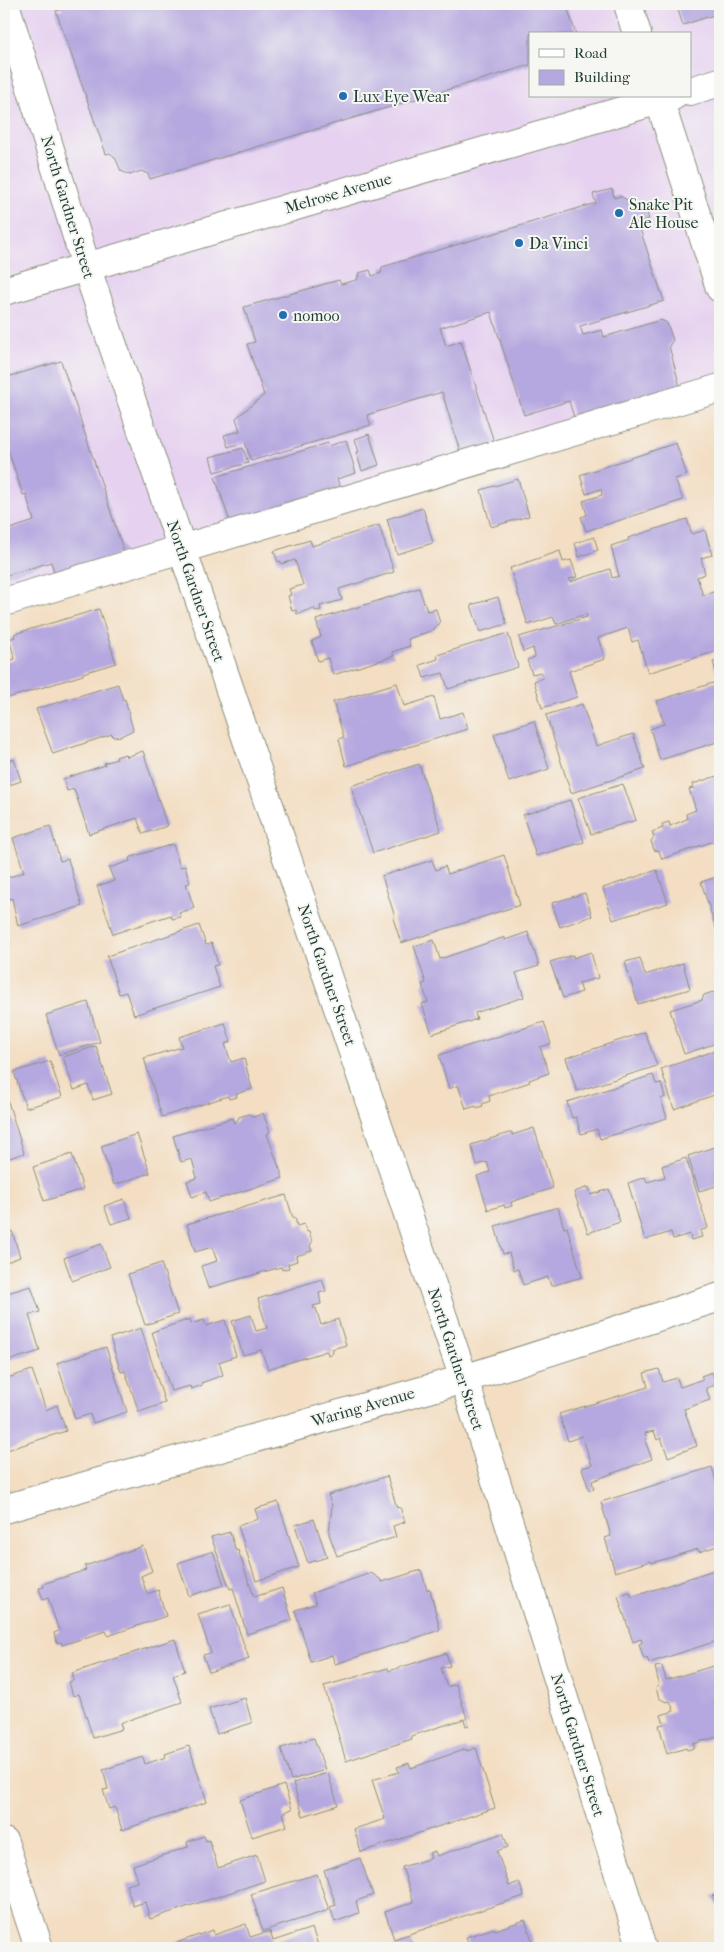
<svg xmlns="http://www.w3.org/2000/svg" width="724" height="1952" font-family="'IM FELL French Canon',serif">
<style>
.built{fill:#e6d2f0;fill-rule:evenodd}
.building{fill:#b5a7df}
.lines{fill:none;stroke-linecap:round;stroke-linejoin:round}
.minor-casing{stroke:#898e7c;stroke-width:30}
.major-casing{stroke:#898e7c;stroke-width:30}
.minor{stroke:#fff;stroke-width:28}
.major{stroke:#fff;stroke-width:28}
.poi-dot{fill:#1f6fb2;stroke:#f6f6f2;stroke-width:2}
.labels{text-anchor:middle;dominant-baseline:central;stroke-width:4;stroke-linejoin:round;paint-order:stroke}
.poi-label{font-size:16px;fill:#1f3d34;stroke:#f6f6f2;text-anchor:start}
.street-label{font-size:16px;fill:#1f3d34;stroke:#f6f6f2}
</style>
<rect width="100%" height="100%" fill="#f6f6f2"/>
<filter id="ink" filterUnits="userSpaceOnUse"><feTurbulence type="fractalNoise" baseFrequency=".02" numOctaves="2"/><feDisplacementMap in="SourceGraphic" scale="10" xChannelSelector="R" yChannelSelector="G"/><feConvolveMatrix kernelMatrix="1 2 1 2 8 2 1 2 1" color-interpolation-filters="sRGB"/></filter>
<filter id="wash" filterUnits="userSpaceOnUse"><feTurbulence type="fractalNoise" baseFrequency=".0096" numOctaves="4" result="noise"/><feDisplacementMap in="SourceGraphic" scale="20" xChannelSelector="R" yChannelSelector="G"/><feGaussianBlur stdDeviation="1.12" result="paint"/><feColorMatrix in="noise" values="0 0 0 0 0 0 0 0 0 0 0 0 0 0 0 0 0 1.4 0 .05"/><feComposite in="paint" operator="in"/></filter>
<g filter="url(#wash)">
<rect width="100%" height="100%" fill="#f3dec3"/>
<path class="built" d="M4 4H720V398L4 612ZM530 34H690V96H530Z"/>
<g id="blocks">
<path class="building" d="M61 4H566L576 34H530V65L150 179 148 174 141 171 130 175 121 171 115 157 110 153 106 154 56 11 63 9Z
M676 4H720V13L683 25Z
M612 189 614 198 620 196 634 204 636 208 644 205 649 219 638 223 664 301 580 326 583 335 602 330 604 337 661 320 667 323 673 340 669 346 680 387 576 424 569 401 524 415 491 312 440 328 446 346 461 341 495 445 461 455 442 392 367 415 371 425 251 461 245 442 228 447 224 435 240 431 236 418 264 395 247 344 255 342 244 307 339 280 341 284 357 280 359 273 370 270 372 276 381 273 382 267 596 203 593 194Z
M61 361 124 552 56 578 51 562 4 576V511L10 529 34 521 26 494 23 495 4 438V378Z
M369 434 379 465 362 471 356 452H359L355 439Z
M346 440 356 473 337 479 341 489 231 525 215 477 328 443 329 446Z
M676 443 687 475 675 479 683 500 586 531 581 517 587 515 583 501 602 495 601 489 586 494 580 475Z
M243 448 248 463 214 472 210 457Z
M518 479 529 516 491 527 481 490Z
M423 508 433 543 397 554 387 519Z
M687 519 692 534 705 530 712 555 701 558 705 574 697 577 703 595 720 590V650L648 673 638 640 632 642 628 628 598 638 605 659 569 671 577 697 542 708 534 681 543 678 541 672 532 674 527 660 535 657 533 648 523 652 519 637 587 617 586 614 556 624 553 617 528 625 510 568 560 551 563 562 571 560 577 577 569 579 570 582 610 569 612 578 619 576 611 546 629 540 628 538Z
M379 525 394 572 339 589 342 600 320 606 321 610 315 611 314 608 297 614 296 610 292 611 288 596 291 595 289 589 303 585 295 560 281 564V561L278 562 274 551 310 540 312 546Z
M594 537 598 550 579 557 575 543Z
M419 588 427 611 436 609 440 623 433 630 408 639 410 646 392 652 394 656 333 675 328 658 318 661 312 641 321 637 316 620Z
M498 597 507 624 480 632 471 605Z
M99 609 116 663 83 673V675L5 699 4 662 15 659 9 639 15 637 14 634Z
M508 633 518 667 448 689 443 673 424 678 420 665 438 659 437 655Z
M720 660V741L660 760 650 729 664 724 657 701 719 681 713 662Z
M397 683 404 706 434 697 440 719 463 712 468 729 346 766 339 739 344 737 333 702Z
M118 684 123 700 125 699 133 730 121 736 113 737 112 734 53 754 36 709Z
M582 704 596 746 633 734 645 769 571 793 546 715Z
M534 721 549 769 509 782 494 734Z
M143 751 167 826 143 834 137 818 89 834 74 789 67 791 63 779 105 765 104 763 117 759 116 757 125 754 126 757Z
M14 759 21 781 4 787V762Z
M419 764 441 831 373 853 351 786Z
M720 775V839L662 859 659 851 654 850 651 841 654 837 652 832 663 828 662 824 669 822 670 826 687 819 686 814 696 810 689 789 694 788 693 784Z
M623 784 636 820 591 834 578 798Z
M570 800 584 842 536 856 523 815Z
M50 826 60 861 68 859 82 906 18 926 12 898 5 900 4 898V879L24 872 13 838Z
M173 844 180 867 185 866 190 883 186 884 194 908 179 913 181 917 172 919 171 915 113 934 97 886 114 881 109 868 130 861 129 858Z
M504 855 520 905 401 943 393 918 395 917 382 876 432 860 436 870 445 866 448 874Z
M657 870 668 903 613 920 603 888Z
M720 876V941L701 882Z
M585 893 592 916 560 927 552 903Z
M4 922H6L8 930 5 931 8 944 4 945Z
M199 925 206 945 212 943 218 965 213 966 220 987 134 1015 126 992 119 994 107 956Z
M528 932 539 966 516 973 524 997 475 1013 477 1019 432 1034 422 1004 428 1002 422 984 426 983 414 946 434 940 440 959 505 937V940Z
M591 952 598 978 579 983 582 992 563 998 550 962 573 955V958Z
M640 958 645 975 683 963 690 989 638 1004 625 962Z
M713 992 716 995 720 994V1042L684 1054 670 1010 702 1000 704 995Z
M88 1002 100 1042 59 1055 46 1015Z
M544 1022 551 1044 540 1047 549 1073 529 1080 530 1082 489 1096 490 1101 482 1104 483 1106 477 1108 476 1106 466 1109 458 1085 449 1089 439 1055Z
M225 1023 231 1042 225 1044 231 1062 244 1058 252 1089 236 1094 237 1097 229 1099 228 1096 162 1117 144 1058 182 1047 179 1037Z
M645 1032 657 1066 577 1091 566 1058Z
M96 1046 112 1094 93 1100 88 1085 74 1090 63 1057Z
M720 1049V1093L674 1109 661 1069Z
M50 1061 62 1097 26 1108 14 1072Z
M653 1075 656 1084 661 1083 665 1097 661 1099 667 1118 600 1139 597 1129 581 1134 576 1117 572 1118 567 1102Z
M4 1089 24 1153 4 1160Z
M263 1113 270 1132 267 1134 283 1178 209 1202 206 1192 192 1197 187 1181 197 1178 192 1159 181 1162 173 1136 232 1118 234 1123 237 1121 239 1117 249 1114 254 1117Z
M534 1128 553 1188 511 1202 512 1206 505 1208 504 1205 488 1210 477 1176 490 1172 487 1162 477 1165 471 1145 512 1132V1135Z
M137 1134 150 1173 114 1185 101 1146Z
M720 1145V1185L699 1191 688 1156Z
M72 1154 83 1189 44 1201 33 1167Z
M686 1158 708 1228 700 1231 702 1237 691 1240 690 1234 673 1239 671 1232 645 1240 628 1183 645 1177 647 1182 665 1177 662 1166Z
M589 1187 591 1195 609 1189 620 1222 588 1233 574 1192Z
M286 1195 293 1218 295 1217 297 1226 304 1224 306 1231 309 1232 312 1242 310 1246 312 1251 296 1256 297 1261 288 1264 289 1268 282 1270 281 1267 208 1288 201 1266 217 1261 212 1247 195 1252 187 1224Z
M124 1199 131 1218 111 1224 104 1206Z
M558 1207 564 1228 567 1227 582 1277 551 1286 548 1277 523 1285 518 1269 514 1270 509 1253 503 1254 495 1226Z
M12 1231 20 1257 4 1263V1234Z
M101 1244 110 1267 72 1281 64 1258Z
M161 1263 178 1314 145 1325 128 1274Z
M322 1279 326 1291 319 1293 321 1304 313 1306 314 1309 316 1308 321 1325 338 1319 346 1345 332 1349 333 1353 328 1355 327 1351 268 1369 261 1350 243 1355 232 1321 251 1315 256 1331 267 1328 258 1299Z
M31 1286 40 1312 29 1315 40 1351 4 1362V1294Z
M190 1319 191 1324 204 1320 206 1326 225 1320 236 1356 219 1362 223 1375 201 1383 202 1385 191 1389 190 1386 171 1391 152 1332Z
M141 1328 165 1403 139 1412 125 1371 121 1372 110 1338Z
M106 1347 127 1412 93 1423 90 1414 75 1419 57 1363Z
M659 1369 663 1382 677 1378 680 1387 703 1379 701 1376 712 1372 716 1385 706 1388 710 1400 684 1409 697 1446 668 1457 661 1438 657 1440 654 1431 645 1433 647 1439 645 1441 652 1459 592 1481 594 1489 589 1490 582 1468 592 1465 582 1436 568 1441 559 1414 648 1387 644 1373Z
M32 1370 46 1410 57 1405 66 1431 4 1451V1379Z
M720 1412V1425L716 1413Z
M712 1467 720 1495V1545L699 1552 698 1549 652 1563 651 1561 615 1572 605 1538 611 1536 601 1502Z
M387 1476 397 1508 400 1507 405 1522 393 1526 396 1537 337 1556 329 1534 332 1506 328 1495Z
M278 1502 299 1567 256 1581 238 1526 258 1519 255 1509Z
M314 1519 327 1557 308 1563 295 1525Z
M230 1532 236 1551 238 1550 254 1597 282 1588 292 1620 247 1634 233 1588 230 1589 211 1537Z
M143 1546 152 1571 141 1576 147 1594 158 1590 166 1616 108 1636 106 1631 62 1645 61 1642 57 1643 54 1633 59 1631 48 1598 43 1600 39 1588 44 1587 43 1584 86 1570 85 1566Z
M213 1551 224 1585 189 1596 178 1563Z
M720 1568V1640L649 1663 647 1658 644 1659 639 1644 642 1643 641 1639 633 1642 618 1596 630 1592 632 1597Z
M421 1570 427 1590 430 1589 440 1630 335 1664 332 1655 311 1662 295 1610 316 1604 312 1593 371 1573 380 1579 382 1582Z
M230 1604 249 1659 209 1672 203 1655 211 1653 198 1614Z
M175 1639 185 1671 173 1675 182 1702 120 1723 122 1729 93 1738 79 1694 73 1696 69 1682 74 1680 72 1673Z
M446 1653 450 1666 441 1668 447 1687 456 1684 469 1725 466 1726 464 1719 411 1736 412 1739 346 1761 324 1686 388 1668 389 1671Z
M720 1664V1736L693 1744 695 1748 687 1750 686 1748 667 1754 659 1725 664 1724 661 1715 674 1711 670 1701 666 1702 659 1698 656 1688 659 1684 655 1667 662 1666 666 1680Z
M245 1698 252 1723 217 1734 209 1709Z
M314 1738 325 1770 291 1780 281 1748Z
M189 1746 207 1802 122 1830 115 1807 109 1809 103 1790 108 1789 103 1770 143 1757 145 1764 166 1757 165 1754Z
M476 1748 495 1808 361 1852 354 1829 385 1819 372 1780 399 1772 397 1767 409 1763 411 1768 466 1749 467 1751Z
M328 1773 338 1805 303 1816 293 1783Z
M284 1785 292 1809 283 1813 287 1826 252 1837 240 1800Z
M503 1833 508 1847 497 1851 509 1886 519 1882 524 1896 394 1939 385 1912 414 1902 402 1867 431 1858 429 1853 435 1851 437 1856Z
M204 1836 206 1841 209 1840 218 1868 257 1855 265 1881 150 1919 145 1902 133 1906 126 1885 138 1882 133 1865 188 1847 187 1842Z
M360 1858 373 1895 356 1901 359 1913 335 1922 330 1907 336 1905 324 1870Z
M317 1874 329 1910 263 1931 251 1894Z
M720 1893V1910L712 1896Z
M525 1920 535 1948H470L466 1937 494 1928 495 1930Z
M246 1924 250 1937 270 1931 273 1941 312 1928 319 1948H162L213 1930 214 1935Z
M411 1941 413 1948H389Z"/>
</g>
</g>
<g filter="url(#ink)">
<use href="#blocks" fill-opacity="0" stroke="#898e7c" stroke-width="1"/>
<g class="lines">
<defs>
<path id="minor" d="M5 4 86 266 464 1379 642 1948
M628 4 637 34
M658 96 720 288
M4 602 720 388
M4 1509 464 1379 720 1297
M4 1842 39 1948"/>
<path id="major" d="M690 91 720 82
M4 291 673 96"/>
</defs>
<use href="#minor" class="minor-casing"/>
<use href="#major" class="major-casing"/>
<use href="#minor" class="minor"/>
<use href="#major" class="major"/>
</g>
</g>
<g class="poi-dot">
<circle cx="343" cy="96" r="5"/>
<circle cx="619" cy="213" r="5"/>
<circle cx="519" cy="243" r="5"/>
<circle cx="283" cy="315" r="5"/>
</g>
<g class="labels">
<g class="poi-label">
<text x="353" y="96">Lux Eye Wear</text>
<text x="629" y="204">Snake Pit<tspan x="629" dy="18">Ale House</tspan></text>
<text x="529" y="243">Da Vinci</text>
<text x="293" y="315">nomoo</text>
</g>
<g class="street-label">
<text transform="translate(338 193) rotate(-16)">Melrose Avenue</text>
<text transform="translate(68 207) rotate(73)">North Gardner Street</text>
<text transform="translate(196 591) rotate(71)">North Gardner Street</text>
<text transform="translate(327 975) rotate(71)">North Gardner Street</text>
<text transform="translate(456 1359) rotate(72)">North Gardner Street</text>
<text transform="translate(363 1407) rotate(-16)">Waring Avenue</text>
<text transform="translate(578 1745) rotate(73)">North Gardner Street</text>
</g>
</g>
<rect width="724" height="1952" fill="none" stroke="#f6f6f2" stroke-width="20"/>
<rect x="529" y="32" width="162" height="65" fill="#f6f6f2" stroke="#a0aca6"/>
<rect x="539" y="49" width="25" height="8" fill="#ffffff" stroke="#a0aca6"/>
<text x="574" y="58" font-size="15" fill="#1f3d34">Road</text>
<rect x="539" y="70" width="25" height="15" fill="#b5a7df" stroke="#a0aca6"/>
<text x="574" y="82" font-size="15" fill="#1f3d34">Building</text>
</svg>
